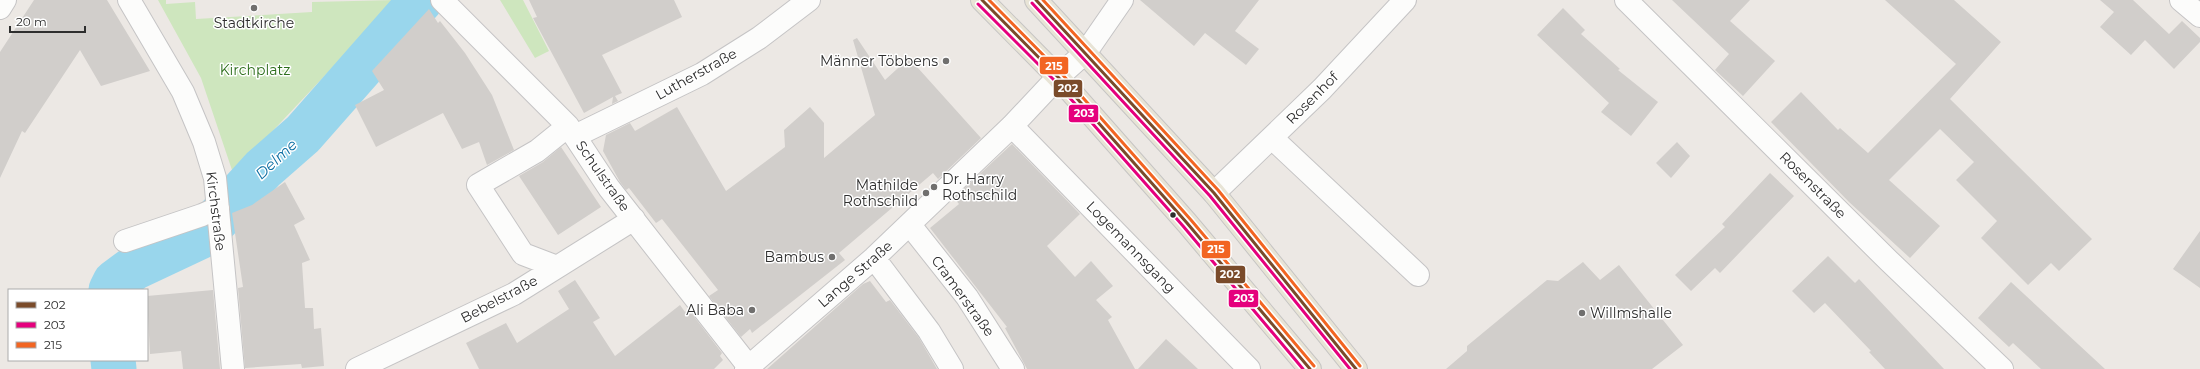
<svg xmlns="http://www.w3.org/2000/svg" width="2200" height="369" font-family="Montserrat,sans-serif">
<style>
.green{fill:#cee6be}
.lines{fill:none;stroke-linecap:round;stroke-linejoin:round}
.river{stroke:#99d6ec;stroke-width:45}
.building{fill:#d1cecb}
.minor-casing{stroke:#c5c4c5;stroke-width:24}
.major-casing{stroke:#c6c5c4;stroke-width:24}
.minor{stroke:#fcfcfb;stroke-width:22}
.major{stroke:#e8e4d6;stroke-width:22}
.bus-1-casing{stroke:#fff;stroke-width:6}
.bus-2-casing{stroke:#fff;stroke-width:6}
.bus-3-casing{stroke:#fff;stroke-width:6}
.bus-1{stroke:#7a4b2a;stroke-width:3}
.bus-2{stroke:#e5007d;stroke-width:3}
.bus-3{stroke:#f26522;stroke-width:3}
.poi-dot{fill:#706f6e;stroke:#fff;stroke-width:1.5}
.bus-dot{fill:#2e2e2e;stroke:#fff;stroke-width:1.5}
.labels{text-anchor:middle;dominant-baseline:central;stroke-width:3;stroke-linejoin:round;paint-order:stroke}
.poi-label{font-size:14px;fill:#2e2e2e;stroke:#fff;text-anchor:end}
.park-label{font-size:14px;fill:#2c6e1b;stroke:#fff}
.street-label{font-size:14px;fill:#2e2e2e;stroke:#fff}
.water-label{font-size:15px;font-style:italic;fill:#0d6fa3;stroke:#fff}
.line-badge{stroke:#fff;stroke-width:1.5}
.badge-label{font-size:11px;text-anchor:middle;font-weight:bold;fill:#fff}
</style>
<rect width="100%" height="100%" fill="#ece8e4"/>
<path class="green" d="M158 0H166V4L195 2 196 19 312 12V2L396 0 233 173 201 78Z
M500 0H523L549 51 535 58Z"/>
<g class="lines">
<path class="river" d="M111 290 115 282 134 268 202 236 263 169 303 134 421 0
M113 360 114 369"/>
</g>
<path class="building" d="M34 0H107L150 71 101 86 80 50 25 133 22 131 0 178V52Z
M529 0H674L682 17 602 55 622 93 615 96 618 101 612 104 613 97 584 113 533 18 537 17Z
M1140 0H1259L1235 31 1259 49 1246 65 1205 33 1194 46Z
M1672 0H1750L1730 21 1775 61 1743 96 1715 70 1729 54Z
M1885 0H1954L2001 42 1950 99 2092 239 2059 271 2051 263 2028 285 1981 238 1997 221 1956 180 1974 162 1940 129 1889 180 1940 226 1910 258 1849 202 1771 122 1801 92 1838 130 1840 128 1868 153 1956 64Z
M2100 0H2133L2169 34 2182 21 2200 38V42L2174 69 2145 40 2131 55 2100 27 2114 12Z
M1563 8 1585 30 1581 34 1620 69 1618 70 1658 102 1631 136 1601 112 1609 103 1537 35Z
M429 9 438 23 440 21 465 53 492 95 514 150 487 165 479 142 462 149 443 113 376 147 355 105 384 90 372 71Z
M857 38 885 80 909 58 981 138 938 179 933 173 839 253 845 260 752 333 750 329 741 337 709 296 718 290 662 219 656 223 629 188 626 190 620 182 603 151 606 135 630 123 635 131 677 107 726 191 785 147 784 130 810 107 824 123V158L875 115 853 40Z
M1677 142 1690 156 1671 178 1656 163Z
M1012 144 1080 214 1047 246 1075 277 1091 261 1113 286 1096 300 1112 317 1108 320 1135 369H1027L1005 328 1007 327 930 228 959 204 954 198Z
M561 147 601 207 558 235 519 176 543 162Z
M1770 173 1794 196 1720 273 1715 268 1691 291 1675 275 1725 227 1722 224Z
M285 182 305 219 294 225 310 260 302 263 305 308H313L314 329 321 328 324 366 302 368 301 364 245 368 238 288 243 287 232 213 252 205Z
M2200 231V288L2173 269Z
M1828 256 1855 283 1859 279 1944 369H1885L1869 352 1871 351 1825 303 1814 313 1792 291Z
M1583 262 1600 280 1619 265 1683 345 1652 369H1446L1467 351V346L1547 280 1558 281Z
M575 280 600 318 593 322 615 356 680 305 685 312 689 310 722 353 720 356 723 360 714 369H479L466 343 506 323 517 343 569 309 558 291Z
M870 281 886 302 890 300 919 338 937 369H767L863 284Z
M2011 282 2105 369H2041L2013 343 2009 347 1978 318Z
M213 290 220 369H183L181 351 150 354 147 296Z
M1166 339 1198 369H1138Z"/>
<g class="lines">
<defs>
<path id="minor" d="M129 0 183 92 204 142 215 178 233 369
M442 0 568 126 609 188 749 367
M1626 0 1889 261 2002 369
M2181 0 2200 16
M0 8 5 0
M1012 126 1249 369
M575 136 702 74 759 38 809 0
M1272 138 1418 275
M1214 193 1322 89 1405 0
M910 225 967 297 1013 369
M125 241 202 215 218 208
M874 258 929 331 952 369
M557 267 523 254 478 185 537 151 568 126
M357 369 514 294 634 219
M746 369 874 258 1012 126 1058 77 1086 52 1122 0"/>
<path id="major" d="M982 0 1058 77 1187 223 1310 369
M1036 0 1214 193 1356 369"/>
</defs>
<use href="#minor" class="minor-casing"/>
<use href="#major" class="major-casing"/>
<use href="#minor" class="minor"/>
<use href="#major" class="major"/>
<defs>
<path id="bus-1" d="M982 0 1058 77 1187 223 1310 369
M1036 0 1214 193 1356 369"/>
<path id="bus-2" d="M1032 3 1210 196 1350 369
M978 4 1054 80 1183 226 1303 369"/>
<path id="bus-3" d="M989 0 1062 74 1191 220 1314 366
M1043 0 1218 190 1360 366"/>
</defs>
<use href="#bus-1" class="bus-1-casing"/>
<use href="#bus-2" class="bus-2-casing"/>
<use href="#bus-3" class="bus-3-casing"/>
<use href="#bus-1" class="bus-1"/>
<use href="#bus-2" class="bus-2"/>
<use href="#bus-3" class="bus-3"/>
</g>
<g class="poi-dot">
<circle cx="254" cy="8" r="4"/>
<circle cx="946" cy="61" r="4"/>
<circle cx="934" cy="187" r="4"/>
<circle cx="926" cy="193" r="4"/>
<circle cx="832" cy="257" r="4"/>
<circle cx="752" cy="310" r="4"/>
<circle cx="1582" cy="313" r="4"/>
</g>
<circle class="bus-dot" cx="1173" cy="215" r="3.5"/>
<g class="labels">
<g class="poi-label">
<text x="254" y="23" text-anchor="middle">Stadtkirche</text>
<text x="938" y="61">Männer Többens</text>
<text x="942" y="179" text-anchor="start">Dr. Harry<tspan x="942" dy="16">Rothschild</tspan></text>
<text x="918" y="185">Mathilde<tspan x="918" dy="16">Rothschild</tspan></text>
<text x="824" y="257">Bambus</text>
<text x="744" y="310">Ali Baba</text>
<text x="1590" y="313" text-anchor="start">Willmshalle</text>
</g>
<g class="park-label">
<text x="255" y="70">Kirchplatz</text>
</g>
<g class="street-label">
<text transform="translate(696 74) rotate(-29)">Lutherstraße</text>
<text transform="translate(1312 98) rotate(-45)">Rosenhof</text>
<text transform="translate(603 176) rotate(55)">Schulstraße</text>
<text transform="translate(1813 185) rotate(45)">Rosenstraße</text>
<text transform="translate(216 211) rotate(83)">Kirchstraße</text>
<text transform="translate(1131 247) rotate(46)">Logemannsgang</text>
<text transform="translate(855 274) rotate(-41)">Lange Straße</text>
<text transform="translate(963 296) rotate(54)">Cramerstraße</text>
<text transform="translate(499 299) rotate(-28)">Bebelstraße</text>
</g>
<g class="water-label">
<text transform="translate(276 159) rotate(-43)">Delme</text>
</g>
</g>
<g class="line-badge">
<rect x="1039" y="56" width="30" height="19" rx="4" fill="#f26522"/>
<rect x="1053" y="79" width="30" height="19" rx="4" fill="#7a4b2a"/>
<rect x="1068" y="104" width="31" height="19" rx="4" fill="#e5007d"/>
<rect x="1201" y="240" width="30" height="19" rx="4" fill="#f26522"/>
<rect x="1215" y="265" width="31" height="19" rx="4" fill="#7a4b2a"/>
<rect x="1228" y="289" width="31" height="19" rx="4" fill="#e5007d"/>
</g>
<g class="badge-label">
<text x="1054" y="70">215</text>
<text x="1068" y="92">202</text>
<text x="1084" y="117">203</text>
<text x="1216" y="253">215</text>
<text x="1230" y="278">202</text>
<text x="1244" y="302">203</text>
</g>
<rect x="8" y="289" width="140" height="72" fill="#ffffff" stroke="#ababab"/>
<rect x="16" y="302" width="20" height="6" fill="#7a4b2a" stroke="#ababab"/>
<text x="44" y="309" font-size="12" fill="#2e2e2e">202</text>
<rect x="16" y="322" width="20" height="6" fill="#e5007d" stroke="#ababab"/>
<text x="44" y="329" font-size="12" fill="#2e2e2e">203</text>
<rect x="16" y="342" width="20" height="6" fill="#f26522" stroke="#ababab"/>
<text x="44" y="349" font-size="12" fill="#2e2e2e">215</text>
<path d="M10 26v6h75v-6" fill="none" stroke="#2e2e2e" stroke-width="2"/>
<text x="16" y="26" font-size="12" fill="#2e2e2e" stroke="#ffffff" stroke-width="3" paint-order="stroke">20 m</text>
</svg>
